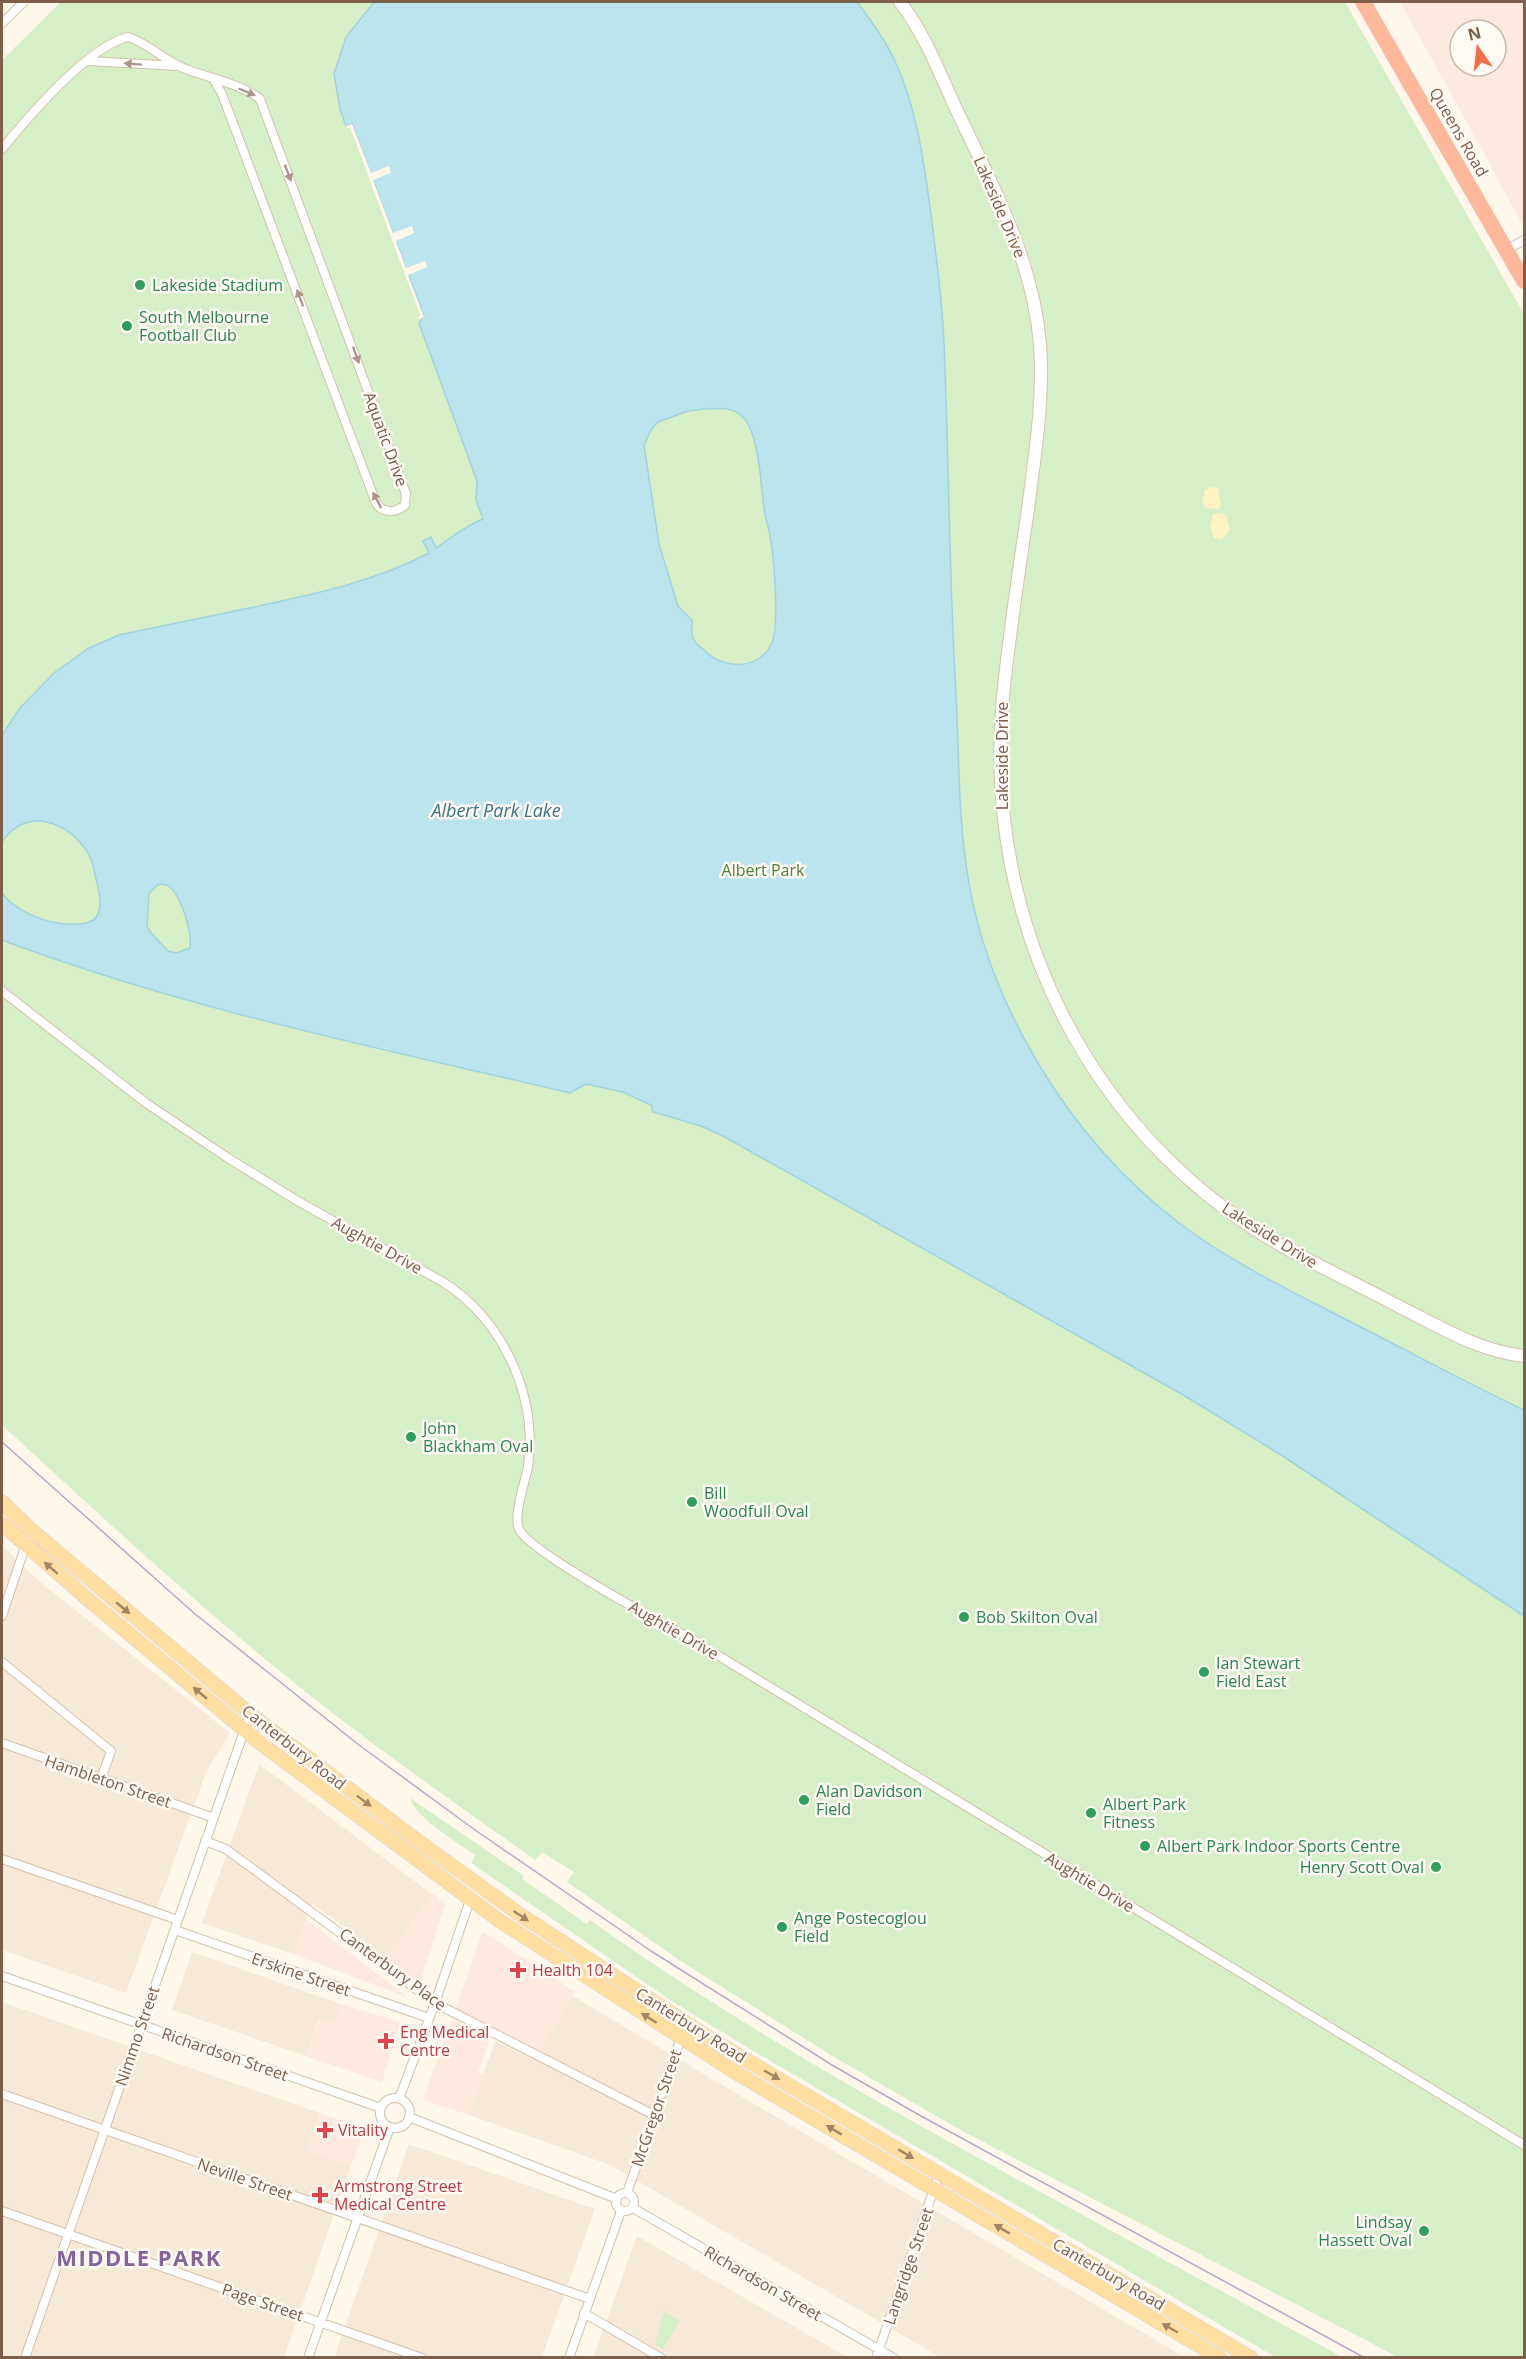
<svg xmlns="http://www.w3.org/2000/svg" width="1526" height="2359" font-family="'Open Sans',sans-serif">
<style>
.residential{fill:#f7e9d8}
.commercial{fill:#ffe8de;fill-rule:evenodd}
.green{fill:#d6efc6}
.sand{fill:#fff3c4}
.water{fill:#bbe4ec;stroke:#a0d4df;stroke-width:1.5;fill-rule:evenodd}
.pier{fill:#fff7ea}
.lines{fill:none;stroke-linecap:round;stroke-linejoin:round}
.street-casing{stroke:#d3bfad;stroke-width:10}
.secondary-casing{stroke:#d9c1ad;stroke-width:14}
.primary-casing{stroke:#ddd5d0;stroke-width:15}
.highway-casing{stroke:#ddd5d0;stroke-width:16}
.street{stroke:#fff;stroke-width:8}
.secondary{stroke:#fff;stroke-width:12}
.primary{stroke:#ffdea1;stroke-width:14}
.highway{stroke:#feb79b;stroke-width:15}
.tram{stroke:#bba5cc;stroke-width:1.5}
.oneway{fill:#ab9689}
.oneway2{fill:#a58463}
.leisure-dot{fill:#2e9e5b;stroke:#fffaf3;stroke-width:2}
.health-dot{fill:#e0444e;stroke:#fffaf3;stroke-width:2}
.labels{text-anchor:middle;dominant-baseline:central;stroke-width:5;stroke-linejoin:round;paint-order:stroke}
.street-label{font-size:16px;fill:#7e5d49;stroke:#fffaf3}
.leisure-label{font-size:16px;fill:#27864d;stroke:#fffaf3;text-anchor:start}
.park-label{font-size:16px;fill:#4f7f3c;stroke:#fffaf3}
.health-label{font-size:16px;fill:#be3a42;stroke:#fffaf3;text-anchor:start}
.water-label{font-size:18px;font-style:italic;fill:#3a7684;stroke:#fffaf3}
.district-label{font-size:22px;font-weight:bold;letter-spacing:1.5px;fill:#886299;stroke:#fffaf3}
</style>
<rect width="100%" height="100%" fill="#fff7ea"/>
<path class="residential" d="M2 1546 39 1581 230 1733 206 1772 126 1993 2 1950Z
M259 1764 433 1895 386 1958 312 1903 293 1954 202 1923Z
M192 1952 341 2004 334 2024 319 2019 306 2056 172 2010Z
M573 1996 695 2069 1184 2357H940L610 2165 469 2115 495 2041 533 2059Z
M2 2002 320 2113 307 2151 351 2166 284 2357 2 2358Z
M409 2144 595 2209 542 2357 334 2358Z
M637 2236 847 2357 593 2358Z"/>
<path class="commercial" d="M1400 2H1524V227L1453 97ZM1460 30H1496V66H1460Z
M434 1894 445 1904 420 1984 386 1958Z
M306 1919 407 1997 293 1954Z
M485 1933 575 1992 538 2051 455 2010 482 1934Z
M341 2004 400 2022 382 2082 306 2056 320 2019 334 2024Z
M455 2020 490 2038 478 2073 483 2075 469 2115 423 2100 451 2021Z
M320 2113 365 2129 351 2166 306 2151Z"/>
<path class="green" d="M61 2H1345L1524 314V2357H1398L964 2132 834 2057 685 1964 567 1882 574 1872 542 1852 535 1860C465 1810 394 1761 326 1708 213 1620 107 1522 2 1425V60Z
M410 1798 524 1876 522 1879 587 1924 590 1920C741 2028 905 2118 1068 2207 1159 2257 1251 2307 1342 2357H1275L745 2046 673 2002 471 1863 475 1855C457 1842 416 1818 410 1798Z
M664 2311 680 2321 663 2349 655 2344Z"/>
<path class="sand" d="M1212 487 1218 488 1221 505 1219 509 1205 508 1202 502 1205 490Z
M1220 513 1226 515 1230 530 1221 540 1214 538 1210 527 1213 514Z"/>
<path class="water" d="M374 2H857C870 19 884 38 894 59 916 105 923 157 930 207 936 253 942 298 944 343 949 460 949 577 956 694 959 750 958 808 966 864 984 1001 1070 1140 1179 1223 1232 1263 1291 1291 1349 1321 1408 1351 1465 1382 1524 1410V1616L1281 1455 1185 1396 723 1136 701 1126 653 1112 651 1105 623 1092 586 1084 570 1093C379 1048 185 1009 2 940V893C13 909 39 920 57 923 93 928 107 921 97 883 94 873 94 862 88 853 68 821 26 806 2 842V735L20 708 54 673 89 648 119 635C164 626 209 616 254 607 314 594 374 582 429 553L423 541 431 537 436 548C452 537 465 526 483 519L476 500 477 481 419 323 424 316 352 124 346 126 340 109 334 74 346 37ZM703 409C714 409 730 406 739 414 743 417 748 423 750 428 761 455 760 485 765 514 766 521 769 528 770 536 774 557 780 628 771 645 757 671 723 669 705 651 700 646 695 644 693 638 690 631 693 626 692 620L678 606 659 544 644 445 651 430 658 422 688 411ZM162 884 169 886C182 898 192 931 190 948L176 953 168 951 151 933 147 926 149 894 157 885Z"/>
<path class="pier" d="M352 124 371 173 389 166 391 173 373 180 393 233 412 226 414 233 396 241 406 268 425 261 427 267 408 275 424 317 420 319 417 318 420 315 350 127 347 128 346 126Z"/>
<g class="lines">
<defs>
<path id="street" d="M2 23 24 2
M88 61 178 66
M2 149C29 116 87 47 128 37 148 43 162 59 181 67 204 77 240 83 260 99L406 494 405 505C396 513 383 514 376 503L222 94 214 80
M1507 250 1524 240
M2 991 146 1103 228 1158 296 1200 443 1282C503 1320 538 1396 528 1467 525 1482 513 1516 519 1529 529 1552 662 1623 691 1639L1524 2145
M2 1616 27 1541
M2 1662 111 1751 101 1779
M2 1743 214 1818
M205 1841 226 1849 435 2003 654 2115
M2 1859 178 1920
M175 1930 429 2018
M2 1976 381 2108
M2 2094 590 2299
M380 2113a15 15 0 1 1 30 0a15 15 0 1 1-30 0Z
M399 2099 435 2003 470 1900
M409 2117 617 2199
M616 2202a9 9 0 1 1 18 0a9 9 0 1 1-18 0Z
M627 2193 682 2035
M633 2208 894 2358
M2 2211 422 2358
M584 2313 661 2358
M25 2358 250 1714
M308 2358 390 2127
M569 2358 621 2211
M876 2358 939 2174"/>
<path id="secondary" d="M900 2C925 34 940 74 957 111 993 186 1033 260 1040 344 1044 399 1035 454 1028 509 1019 571 1009 634 1003 697 981 925 1094 1148 1299 1255 1333 1273 1368 1290 1402 1308 1442 1328 1479 1351 1524 1356"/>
<path id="primary" d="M2 1502 30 1529 250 1714 415 1839 519 1914 714 2041 1251 2358
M2 1524 90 1601 260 1743 500 1921 735 2072 1220 2358"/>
<path id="highway" d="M1363 2 1524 281"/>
</defs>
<use href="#street" class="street-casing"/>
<use href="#secondary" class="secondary-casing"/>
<use href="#primary" class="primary-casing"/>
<use href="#highway" class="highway-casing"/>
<use href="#street" class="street"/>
<use href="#secondary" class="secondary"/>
<use href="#primary" class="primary"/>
<use href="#highway" class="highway"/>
<path class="tram" d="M2 1442 195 1614 359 1745 475 1830 651 1951 832 2065 921 2116 1365 2358"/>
</g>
<defs><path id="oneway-solid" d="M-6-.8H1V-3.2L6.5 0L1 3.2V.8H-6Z" transform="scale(1.5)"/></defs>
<g class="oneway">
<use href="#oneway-solid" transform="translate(133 64) rotate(-176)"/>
<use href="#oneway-solid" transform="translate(247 92) rotate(23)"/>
<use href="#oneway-solid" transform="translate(288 173) rotate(69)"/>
<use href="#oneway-solid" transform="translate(300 298) rotate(-110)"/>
<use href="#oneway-solid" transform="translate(356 355) rotate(70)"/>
<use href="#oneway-solid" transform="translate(377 500) rotate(-118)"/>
</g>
<g class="oneway2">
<use href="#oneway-solid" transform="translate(51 1568) rotate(-139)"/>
<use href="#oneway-solid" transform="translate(123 1608) rotate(40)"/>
<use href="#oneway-solid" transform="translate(200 1693) rotate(-140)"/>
<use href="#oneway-solid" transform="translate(364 1801) rotate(37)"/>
<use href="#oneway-solid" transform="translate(521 1916) rotate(34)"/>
<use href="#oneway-solid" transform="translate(649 2018) rotate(-148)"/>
<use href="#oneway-solid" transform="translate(772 2075) rotate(30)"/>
<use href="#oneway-solid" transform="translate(834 2130) rotate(-149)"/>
<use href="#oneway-solid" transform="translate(906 2154) rotate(31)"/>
<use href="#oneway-solid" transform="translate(1002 2229) rotate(-149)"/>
<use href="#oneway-solid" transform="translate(1170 2328) rotate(-150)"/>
</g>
<g class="leisure-dot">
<circle cx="140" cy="285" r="6"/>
<circle cx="127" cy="326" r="6"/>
<circle cx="411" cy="1437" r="6"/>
<circle cx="692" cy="1502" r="6"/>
<circle cx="964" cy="1617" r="6"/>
<circle cx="1204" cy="1672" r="6"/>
<circle cx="804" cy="1800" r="6"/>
<circle cx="1091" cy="1813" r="6"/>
<circle cx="1145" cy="1846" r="6"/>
<circle cx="1436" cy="1867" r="6"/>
<circle cx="782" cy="1927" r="6"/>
<circle cx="1424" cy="2231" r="6"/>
</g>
<g class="health-dot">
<path d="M515 1961h6v6h6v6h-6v6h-6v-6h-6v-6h6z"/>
<path d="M383 2032h6v6h6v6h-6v6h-6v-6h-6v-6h6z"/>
<path d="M322 2121h6v6h6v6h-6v6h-6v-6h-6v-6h6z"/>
<path d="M317 2186h6v6h6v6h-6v6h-6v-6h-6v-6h6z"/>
</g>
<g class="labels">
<g class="street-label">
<text transform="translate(1459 132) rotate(60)">Queens Road</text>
<text transform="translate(1000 207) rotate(67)">Lakeside Drive</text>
<text transform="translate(386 439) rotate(70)">Aquatic Drive</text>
<text transform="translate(1002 756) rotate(-90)">Lakeside Drive</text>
<text transform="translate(1270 1235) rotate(32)">Lakeside Drive</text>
<text transform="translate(377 1245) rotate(29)">Aughtie Drive</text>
<text transform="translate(674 1630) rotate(30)">Aughtie Drive</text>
<text transform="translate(294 1747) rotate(38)">Canterbury Road</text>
<text transform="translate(108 1781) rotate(19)">Hambleton Street</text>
<text transform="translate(1090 1882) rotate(31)">Aughtie Drive</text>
<text transform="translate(393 1969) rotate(36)">Canterbury Place</text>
<text transform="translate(301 1974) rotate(19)">Erskine Street</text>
<text transform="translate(691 2025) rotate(32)">Canterbury Road</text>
<text transform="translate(137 2036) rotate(-71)">Nimmo Street</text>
<text transform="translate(225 2054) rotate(19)">Richardson Street</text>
<text transform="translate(656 2108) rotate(-71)">McGregor Street</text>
<text transform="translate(245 2179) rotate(19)">Neville Street</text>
<text transform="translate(908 2266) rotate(-71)">Langridge Street</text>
<text transform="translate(1109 2274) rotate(30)">Canterbury Road</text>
<text transform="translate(763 2283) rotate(30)">Richardson Street</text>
<text transform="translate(263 2302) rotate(19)">Page Street</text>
</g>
<g class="leisure-label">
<text x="152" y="285">Lakeside Stadium</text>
<text x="139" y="317">South Melbourne<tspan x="139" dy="18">Football Club</tspan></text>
<text x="423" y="1428">John<tspan x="423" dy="18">Blackham Oval</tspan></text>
<text x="704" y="1493">Bill<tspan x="704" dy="18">Woodfull Oval</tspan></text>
<text x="976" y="1617">Bob Skilton Oval</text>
<text x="1216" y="1663">Ian Stewart<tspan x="1216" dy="18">Field East</tspan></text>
<text x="816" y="1791">Alan Davidson<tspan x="816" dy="18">Field</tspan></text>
<text x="1103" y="1804">Albert Park<tspan x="1103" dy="18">Fitness</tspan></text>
<text x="1157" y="1846">Albert Park Indoor Sports Centre</text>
<text x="1424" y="1867" text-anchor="end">Henry Scott Oval</text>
<text x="794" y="1918">Ange Postecoglou<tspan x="794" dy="18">Field</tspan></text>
<text x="1412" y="2222" text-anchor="end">Lindsay<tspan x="1412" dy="18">Hassett Oval</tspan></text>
</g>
<g class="park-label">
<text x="763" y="870">Albert Park</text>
</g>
<g class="health-label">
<text x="532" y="1970">Health 104</text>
<text x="400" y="2032">Eng Medical<tspan x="400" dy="18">Centre</tspan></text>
<text x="338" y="2130">Vitality</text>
<text x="334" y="2186">Armstrong Street<tspan x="334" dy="18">Medical Centre</tspan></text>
</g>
<g class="water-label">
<text x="496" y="810">Albert Park Lake</text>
</g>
<g class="district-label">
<text x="139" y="2257">MIDDLE PARK</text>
</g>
</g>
<rect width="1526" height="2359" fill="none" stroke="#7e5d49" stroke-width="6"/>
<g transform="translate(1478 48) rotate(346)"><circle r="28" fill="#fffaf3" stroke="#cbbbaf" stroke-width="1.5"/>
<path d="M0-4.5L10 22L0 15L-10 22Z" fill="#f46e44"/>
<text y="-9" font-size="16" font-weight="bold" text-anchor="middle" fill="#7e5d49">N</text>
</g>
</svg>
